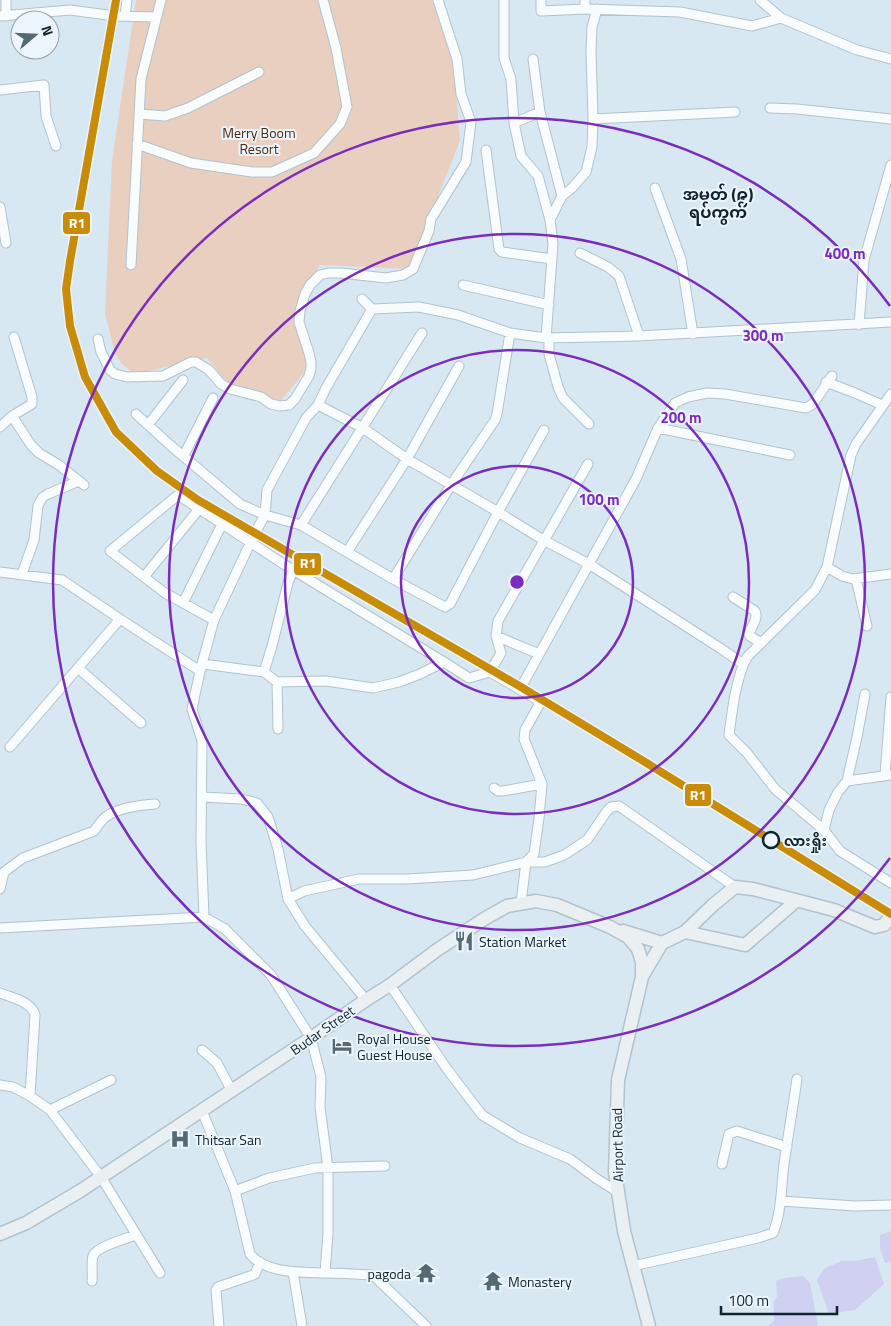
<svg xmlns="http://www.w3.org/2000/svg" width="891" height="1326" font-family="'Titillium Web','Noto Sans Myanmar',sans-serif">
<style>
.green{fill:#e8cfbf}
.water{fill:#d0d0f1}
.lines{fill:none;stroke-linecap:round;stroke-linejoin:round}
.street-casing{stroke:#b2c3cd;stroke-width:11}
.secondary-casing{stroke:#b2c3cd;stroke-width:15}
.street{stroke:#f9fcfd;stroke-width:9}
.secondary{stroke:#eaf0f1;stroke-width:12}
.rail-1-casing{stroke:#ebf5fb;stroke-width:11}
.rail-1{stroke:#c98c09;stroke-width:8}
.ring{fill:none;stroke:#7b2cbf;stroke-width:2.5}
.stop-dot{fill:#ebf5fb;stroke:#0f242f;stroke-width:2.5}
.labels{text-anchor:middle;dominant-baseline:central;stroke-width:4;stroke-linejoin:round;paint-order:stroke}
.park-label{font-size:14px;fill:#51290b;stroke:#ebf5fb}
.stop-label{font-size:14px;font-weight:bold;fill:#0f242f;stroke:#ebf5fb;text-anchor:start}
.poi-label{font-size:14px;fill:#0f242f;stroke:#ebf5fb;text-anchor:start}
.street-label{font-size:14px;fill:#0f242f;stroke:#ebf5fb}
.quarter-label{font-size:16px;font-weight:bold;fill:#0f242f;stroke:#ebf5fb}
.centre{fill:#7b2cbf;stroke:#ebf5fb;stroke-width:2.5}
.ring-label{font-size:15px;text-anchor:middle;font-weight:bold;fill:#7b2cbf;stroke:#ebf5fb;stroke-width:4;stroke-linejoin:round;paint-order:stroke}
.line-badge{stroke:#ebf5fb;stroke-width:2}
.badge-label{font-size:14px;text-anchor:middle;font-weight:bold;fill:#fff}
</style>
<rect width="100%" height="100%" fill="#d7e8f2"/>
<path class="green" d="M136 0H432L454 64 460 141 409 269 320 265 301 299 307 369 280 402 229 385 207 358 134 374 121 363 115 353 105 314 112 161Z"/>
<path class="water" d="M891 1231V1262L885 1263 880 1249V1235Z
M875 1257 884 1284 855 1310 829 1314 817 1280 825 1268 842 1261H855Z
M803 1276 810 1283 818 1326H768L774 1321V1301L777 1297 776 1281 785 1278Z"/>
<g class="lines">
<defs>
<path id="street" d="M504 0V58L511 79 514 123 540 112
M541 0V11L585 9
M585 0V9L680 12 752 26 781 18
M760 0 781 18 857 50 891 59
M0 16 70 10 115 16 156 17
M6 16V0
M125 16 127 0
M533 59 540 112 562 196
M0 90 44 85 46 116 56 146
M770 108 797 109 891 119
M139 114 165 116 188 108 259 72
M593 119 735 112
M514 123 521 156 538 176 550 220 553 244 546 338 639 336 891 322
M137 144 191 163 252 172H272L314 153 340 124 347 107 336 48 323 0
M486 150 499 249 502 252 552 259
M655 188 681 259 693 334
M0 207 6 243
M550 220 562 196 572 188 586 172 592 147 593 119 591 52 592 27 597 9
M580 253 608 267 619 276 639 336
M131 265 141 79 161 0
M463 285 549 305
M362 299 372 309 419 307 458 315 510 333 546 338
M859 325 864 260 891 165
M549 338V354L558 387 563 398 589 424
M98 339 101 352 110 370 115 374 127 377 163 376 191 362H196L209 370 221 384 230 389 261 397 271 404 280 406 289 405 295 399 309 376 311 369V362L309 353 299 322 300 311 305 294 310 285 320 275 328 273H341L386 278 403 275 413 269 429 231 431 219 466 162 471 122 461 94 457 59 438 0
M826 382 855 393 882 405
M891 394 856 444 851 455 827 567 815 590 747 657C736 677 732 712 729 735L747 753 775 789 824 830 840 851 891 883
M318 405 326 388 372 309
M136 414 170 445 240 504 265 515 301 525 393 579 445 607 450 604 498 512 544 430
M12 416 31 445 39 453 59 465 84 485
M148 425 183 380
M0 427 12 416 32 404V397L14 337
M658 428 790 455
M184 455 213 398
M301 525 422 333
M347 552 407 459 459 366
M827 567 842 576 853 579 891 574
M0 572 62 580 120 619 200 671
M22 574 34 540 38 506 41 500 43 497 48 494 79 481
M144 577 199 509
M393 579 451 485 495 420 497 414 510 333
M856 579 867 626
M733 597 755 611C759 619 751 626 749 634L750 636 761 643
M183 603 222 524
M214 620 165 593 110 551 178 495 285 565 444 662
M496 636 539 654
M203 664 264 672 277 682 326 681 373 688 399 682 420 674 444 662 469 678 490 672 538 700 539 705 525 730 524 739 542 784 539 818 534 854 526 862 521 903
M78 668 141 723
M264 672 272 646 288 583 293 570
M490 672 501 653 496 636 498 621 588 464
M277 682 278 729
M520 689 636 479 658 428 675 403 688 397 707 393 725 394 806 408 813 404 832 376
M10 747 120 619
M885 775 891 697
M847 781 857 737 865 694
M494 788 498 791H503L542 784
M202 797 241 799 257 803 268 817 278 849 288 899 305 926 366 1000
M824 830 829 810 838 792 847 781 891 775
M0 889 4 872 23 858 94 831C98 826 102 819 107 816 120 807 141 805 155 804
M288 899 304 891 359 879H407L473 875 526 862H545L564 855 587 840 607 811 611 807 619 806 735 887
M204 917 201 842 202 741 192 709 200 671 214 620 255 533 265 515 267 490 306 418 318 405 363 428 407 459 498 512 545 541 589 564 720 648 743 664
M0 928 204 917 225 929 271 975 311 1038 321 1077 320 1107 328 1168V1233L325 1273
M390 985 447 1069 482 1115 520 1138 570 1159 597 1179 618 1192
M0 993C12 998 31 1001 35 1015L30 1096
M202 1050 217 1063 232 1091
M0 1085 13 1087 30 1096 50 1110 101 1177 160 1273
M50 1110 111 1080
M202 1111 235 1191 250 1254C266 1274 301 1272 324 1273 339 1273 355 1274 370 1275L375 1277 426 1326
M722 1164 729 1134 737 1131 787 1147
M235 1191 269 1178 315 1168 385 1166
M781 1201 855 1206 891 1205
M633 1266 758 1238 773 1233C782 1211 781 1187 784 1164 788 1136 793 1107 797 1079
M293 1272 302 1326
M92 1281C93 1273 91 1263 93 1256 96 1247 127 1238 136 1235
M219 1326 216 1290 218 1287 253 1275 255 1274 260 1262"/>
<path id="secondary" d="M623 931 662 943 685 932 713 905 735 887 753 889 834 910 875 927 884 925 891 916
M685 932 745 945 796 901
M643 975 662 943
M0 1234 26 1223 80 1191 311 1038 366 1000 390 985 437 950 484 919 507 906 536 901 557 905 610 927 628 937 638 949 642 962V977L618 1080 615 1172 624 1231 649 1326"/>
</defs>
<use href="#street" class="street-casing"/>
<use href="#secondary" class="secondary-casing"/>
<use href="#street" class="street"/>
<use href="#secondary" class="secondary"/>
<defs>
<path id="rail-1" d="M116 0 70 261 66 289 70 326 85 377 116 432 157 471 198 500 521 687 645 762 891 914"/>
</defs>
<use href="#rail-1" class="rail-1-casing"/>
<use href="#rail-1" class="rail-1"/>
</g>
<g class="ring">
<circle cx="517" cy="582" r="116"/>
<circle cx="517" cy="582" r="232"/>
<circle cx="517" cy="582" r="348"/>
<path d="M890 858A464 464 0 1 1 890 306"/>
</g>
<defs>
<symbol id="restaurant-bare" viewBox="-9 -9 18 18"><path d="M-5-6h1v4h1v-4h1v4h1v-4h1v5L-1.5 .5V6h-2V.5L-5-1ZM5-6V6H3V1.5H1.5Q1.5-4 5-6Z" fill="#556973" stroke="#ebf5fb" stroke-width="2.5" paint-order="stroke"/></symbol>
<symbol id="hotel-bare" viewBox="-9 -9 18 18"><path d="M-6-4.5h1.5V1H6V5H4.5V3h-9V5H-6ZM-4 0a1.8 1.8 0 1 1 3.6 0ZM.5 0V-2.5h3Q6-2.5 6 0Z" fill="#556973" stroke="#ebf5fb" stroke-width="2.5" paint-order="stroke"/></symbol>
<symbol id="hospital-bare" viewBox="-9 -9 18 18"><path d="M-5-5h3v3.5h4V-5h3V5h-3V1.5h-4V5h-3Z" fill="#556973" stroke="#ebf5fb" stroke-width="2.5" paint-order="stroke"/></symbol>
<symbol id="temple-bare" viewBox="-9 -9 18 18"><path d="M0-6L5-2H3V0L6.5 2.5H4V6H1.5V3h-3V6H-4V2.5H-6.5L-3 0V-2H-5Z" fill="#556973" stroke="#ebf5fb" stroke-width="2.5" paint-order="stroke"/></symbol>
</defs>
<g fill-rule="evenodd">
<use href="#restaurant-bare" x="450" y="927" width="28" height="28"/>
<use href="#hotel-bare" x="328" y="1032" width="28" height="28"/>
<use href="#hospital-bare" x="166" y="1125" width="28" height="28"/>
<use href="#temple-bare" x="412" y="1259" width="28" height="28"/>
<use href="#temple-bare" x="479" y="1267" width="28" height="28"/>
</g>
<circle class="stop-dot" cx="771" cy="840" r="8"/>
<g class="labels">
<g class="park-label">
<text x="259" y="132">Merry Boom<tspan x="259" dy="16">Resort</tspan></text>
</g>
<g class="stop-label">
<text x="784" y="840">လားရှိုး</text>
</g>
<g class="poi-label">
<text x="479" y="941">Station Market</text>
<text x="357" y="1038">Royal House<tspan x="357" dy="16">Guest House</tspan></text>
<text x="195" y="1139">Thitsar San</text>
<text x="411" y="1273" text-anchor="end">pagoda</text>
<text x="508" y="1281">Monastery</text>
</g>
<g class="street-label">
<text transform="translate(322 1030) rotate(-35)">Budar Street</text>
<text transform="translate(617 1145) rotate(-91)">Airport Road</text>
</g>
<g class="quarter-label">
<text x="718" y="194">အမှတ် (၉)<tspan x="718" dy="18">ရပ်ကွက်</tspan></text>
</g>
</g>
<circle cx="517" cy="582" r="8" class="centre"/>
<g class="ring-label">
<text x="845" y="259">400 m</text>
<text x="763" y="341">300 m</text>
<text x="681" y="423">200 m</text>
<text x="599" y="505">100 m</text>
</g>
<g class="line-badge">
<rect x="62" y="211" width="29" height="24" rx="5" fill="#c98c09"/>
<rect x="293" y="552" width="29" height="24" rx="5" fill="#c98c09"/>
<rect x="684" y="783" width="28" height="24" rx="5" fill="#c98c09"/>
</g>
<g class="badge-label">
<text x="77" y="228">R1</text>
<text x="308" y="568">R1</text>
<text x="698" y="800">R1</text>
</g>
<g transform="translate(35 35) rotate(71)"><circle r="24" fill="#ebf5fb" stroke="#93a1a9"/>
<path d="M0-4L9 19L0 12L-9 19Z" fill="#556973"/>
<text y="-8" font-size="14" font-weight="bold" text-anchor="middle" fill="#0f242f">N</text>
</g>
<path d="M721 1306v8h116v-8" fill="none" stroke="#0f242f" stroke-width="2.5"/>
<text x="728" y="1306" font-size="15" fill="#0f242f" stroke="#ebf5fb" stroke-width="4" paint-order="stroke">100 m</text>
</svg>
